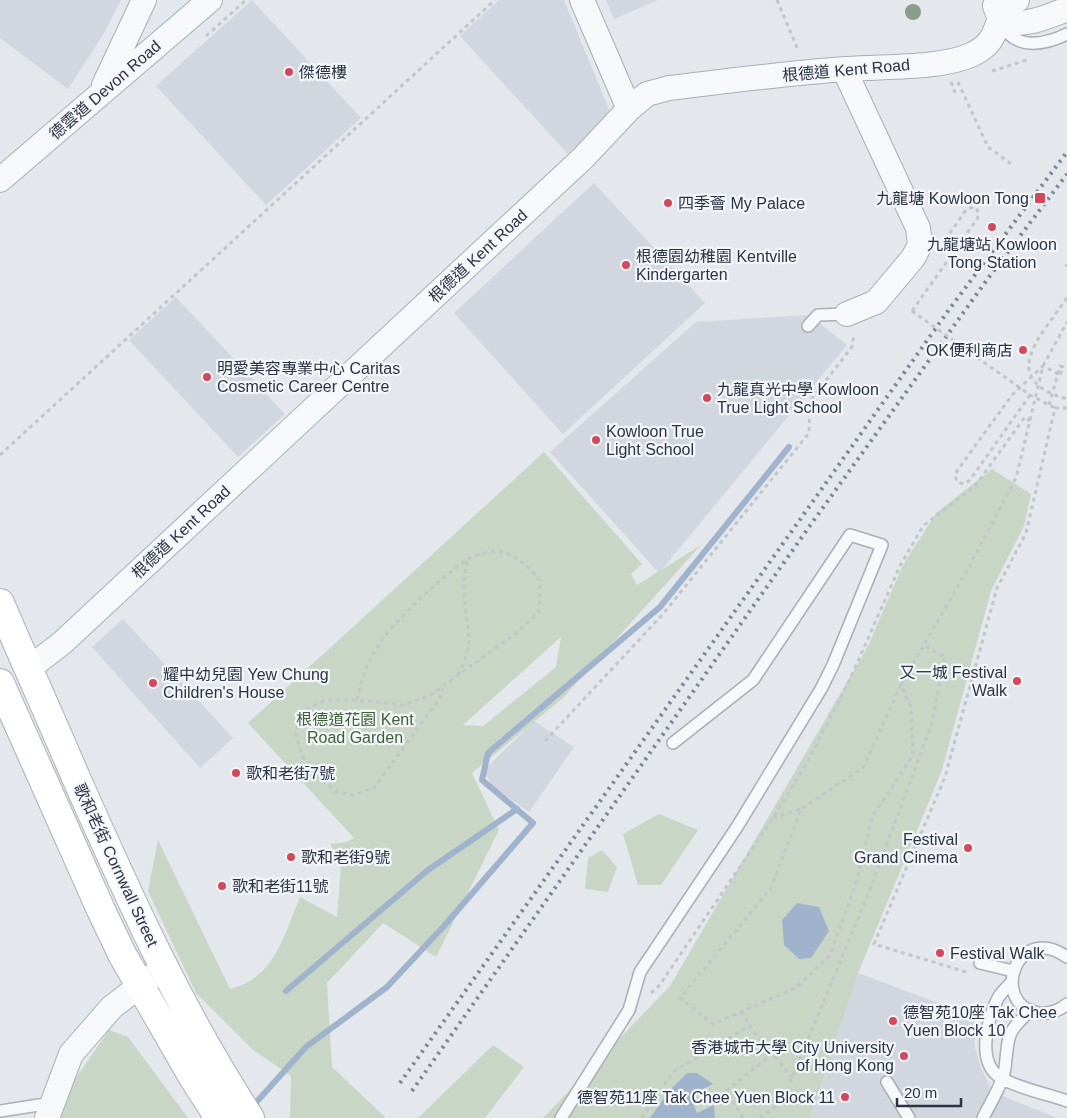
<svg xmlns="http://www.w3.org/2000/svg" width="1067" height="1118" font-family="Arial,'Noto Sans TC',sans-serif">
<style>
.built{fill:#d2d6de}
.green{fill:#c9d6c5;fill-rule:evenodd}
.water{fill:#9fb4cc}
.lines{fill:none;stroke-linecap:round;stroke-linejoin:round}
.stream{stroke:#9fb4cc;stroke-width:6}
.lane-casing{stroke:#a9aeb7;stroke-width:14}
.street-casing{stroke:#a9aeb7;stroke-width:26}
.secondary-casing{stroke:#a9aeb7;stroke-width:30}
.path{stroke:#c2c5cb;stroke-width:3;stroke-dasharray:4 4;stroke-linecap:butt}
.lane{stroke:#f7f8fa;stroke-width:11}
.street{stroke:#f7f8fa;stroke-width:24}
.secondary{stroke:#fff;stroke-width:28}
.rail{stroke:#7d8696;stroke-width:4;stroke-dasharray:2.5 5;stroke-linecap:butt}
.path-bridge{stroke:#c2c5cb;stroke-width:3;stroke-dasharray:4 4;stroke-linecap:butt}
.tree{fill:#899d89}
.poi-dot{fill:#d1495b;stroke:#f4f6f9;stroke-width:2}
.labels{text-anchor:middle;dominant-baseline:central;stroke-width:4.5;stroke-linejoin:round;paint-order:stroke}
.street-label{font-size:16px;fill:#2b3445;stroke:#f4f6f9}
.poi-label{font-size:16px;fill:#2b3445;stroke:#f4f6f9;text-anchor:start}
.park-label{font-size:16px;fill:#3f6138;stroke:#f4f6f9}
</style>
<rect width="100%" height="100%" fill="#e4e7ec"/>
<path class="built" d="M0 0H121L104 33 68 89 0 38Z
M252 0 361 118 266 205 156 86Z
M499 0H564L610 112 607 118 568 154 460 36Z
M606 0H658L614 19Z
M594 183 705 303 563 434 454 313Z
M176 297 285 414 238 457 129 340Z
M809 315 847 345 659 573 550 452 696 322Z
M123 619 233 738 200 768 92 647Z
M534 721 574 747 529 812 492 786 485 773 487 767Z
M858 973 978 1018 974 1044 981 1068 993 1092 1057 1118H810Z"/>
<path class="green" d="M544 452 642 564 631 574 637 585 701 545 563 698 472 773 499 830 436 957 383 923 327 983 332 1067 386 1118H290L291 1076 252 1049 196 993 148 891 158 840 230 989C275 978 284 935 300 897L337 917 341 865 330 844 347 842 354 838 248 723ZM561 637 556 667 483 726 463 725Z
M992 469 1031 494 1024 526 991 591 942 770 858 973 810 1118H543L670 986 868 646 903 565 936 513Z
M659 814 698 830 661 885H638L623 834Z
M602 850 617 867 608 892 585 889 588 858Z
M109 1030 128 1037 188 1118H60L65 1094Z
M493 1045 524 1067 485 1118H418Z"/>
<path class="water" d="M797 903 819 907 829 931 811 958 799 959 784 945 782 920Z
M687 1073H697L713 1084 690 1096 697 1113 714 1105 715 1118H650L670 1090Z"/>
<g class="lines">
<path class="stream" d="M286 991 428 870 517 809
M251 1108 306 1047 387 987 444 926 533 823 482 780 488 753 660 607 789 447"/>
<defs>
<path id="lane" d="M1002 23C1014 51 1045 45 1067 34
M808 326 818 315 847 314
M1067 957C1016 921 989 1004 1038 1013 1049 1014 1059 1011 1067 1004
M980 963 1013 971
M1012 982C1007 987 1000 993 997 1000 987 1021 976 1063 1001 1078 1018 1088 1047 1094 1067 1101
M887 1082 909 1118
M0 1111 52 1103
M561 1118 629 1010 640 972 737 827 821 689 833 665 882 545 850 535 753 680 673 743
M983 1118C990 1103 1003 1084 1005 1068 1009 1035 1005 1034 1031 1010"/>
<path id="street" d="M582 0 629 109
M995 6 1001 21C1021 28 1048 17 1067 9
M844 69 918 228 920 245 913 258 876 302 847 314
M104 85 144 0
M0 180 210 0
M28 669 62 643 583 158 629 109 647 94 669 88C728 81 787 73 847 69 881 66 940 69 971 55 1006 39 989 16 1017 0
M47 1118 71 1054 112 1007 154 975"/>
<path id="secondary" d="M0 603C25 662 52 721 77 780 129 897 180 1011 250 1118
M0 683 101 910 122 954 191 1074 219 1118"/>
</defs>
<use href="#lane" class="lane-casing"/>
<use href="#street" class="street-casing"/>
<use href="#secondary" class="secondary-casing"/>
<path class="path" d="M777 0 798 50
M206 36 246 0
M992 71 1027 60
M951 82 955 93
M958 82 988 147 1014 166
M1065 265 1067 266
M1067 298C1041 336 996 379 1067 399
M912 311 977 219 979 214 976 208 973 207 966 210 943 243
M1030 395 970 480 964 484 957 482 955 475 957 471 1012 395 1043 366 1060 375
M0 455 495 0
M458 675C477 640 465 626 464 591 463 581 466 569 468 559
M901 685 863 768 801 809 771 888 680 998 713 1024 796 988 830 955 857 880 872 817 913 755 911 707 901 685 966 572 1016 478 1043 366 1067 322
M357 700C361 677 370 656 384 637 401 615 445 574 468 559 477 554 491 550 501 552 518 555 530 569 540 581L539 611 519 631 431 695 403 705 357 700H325L300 712 296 735 302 756 320 777 336 792 354 795 374 788 440 698 443 688
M545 741 663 614 809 433 810 401 852 347 854 334
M773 818 800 809
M966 972 874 944 945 777 997 588 1026 533 1055 408H1067
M651 993 659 986 773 818 809 759 850 679 900 566 923 526 975 486 1025 417 1030 421
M742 1011 749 1026
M642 1118 673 1072 749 1026 792 1077
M743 1118 726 1091 771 1055
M760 1118 782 1102 869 892 932 723 945 657 924 646"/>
<use href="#lane" class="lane"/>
<use href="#street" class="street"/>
<use href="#secondary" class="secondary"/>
<path class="rail" d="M400 1083 948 311 1067 152
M412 1091 809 527 989 277 1067 174"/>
<path class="path-bridge" d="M912 311 1030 395 1055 408
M1049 405 1060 366 1063 367 1060 375"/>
</g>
<circle class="tree" cx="913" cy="12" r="8"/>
<g class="poi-dot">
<circle cx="289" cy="72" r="5"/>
<rect x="1034" y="192" width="12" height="12" rx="2.5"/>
<circle cx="668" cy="203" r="5"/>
<circle cx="992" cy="227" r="5"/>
<circle cx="626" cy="265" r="5"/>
<circle cx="1023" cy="350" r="5"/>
<circle cx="207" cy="377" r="5"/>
<circle cx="707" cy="398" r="5"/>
<circle cx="596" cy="440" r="5"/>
<circle cx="1017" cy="681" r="5"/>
<circle cx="153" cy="683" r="5"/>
<circle cx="236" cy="773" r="5"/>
<circle cx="968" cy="848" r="5"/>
<circle cx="291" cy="857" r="5"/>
<circle cx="222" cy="886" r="5"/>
<circle cx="940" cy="953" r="5"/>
<circle cx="893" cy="1021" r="5"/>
<circle cx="904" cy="1056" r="5"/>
<circle cx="845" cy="1097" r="5"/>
</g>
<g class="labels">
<g class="street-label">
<text transform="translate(846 70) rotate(-5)">根德道 Kent Road</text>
<text transform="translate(105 90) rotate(-41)">德雲道 Devon Road</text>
<text transform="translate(478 256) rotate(-43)">根德道 Kent Road</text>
<text transform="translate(181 532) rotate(-43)">根德道 Kent Road</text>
<text transform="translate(116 865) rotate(65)">歌和老街 Cornwall Street</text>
</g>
<g class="poi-label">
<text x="299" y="72">傑德樓</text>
<text x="1029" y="198" text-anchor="end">九龍塘 Kowloon Tong</text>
<text x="678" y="203">四季薈 My Palace</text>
<text x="992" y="244" text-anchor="middle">九龍塘站 Kowloon<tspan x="992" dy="18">Tong Station</tspan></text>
<text x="636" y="256">根德園幼稚園 Kentville<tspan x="636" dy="18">Kindergarten</tspan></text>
<text x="1013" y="350" text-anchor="end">OK便利商店</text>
<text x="217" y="368">明愛美容專業中心 Caritas<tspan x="217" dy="18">Cosmetic Career Centre</tspan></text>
<text x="717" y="389">九龍真光中學 Kowloon<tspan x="717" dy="18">True Light School</tspan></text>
<text x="606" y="431">Kowloon True<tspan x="606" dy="18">Light School</tspan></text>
<text x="1007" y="672" text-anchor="end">又一城 Festival<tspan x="1007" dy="18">Walk</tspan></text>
<text x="163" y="674">耀中幼兒園 Yew Chung<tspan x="163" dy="18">Children's House</tspan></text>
<text x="246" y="773">歌和老街7號</text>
<text x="958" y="839" text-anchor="end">Festival<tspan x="958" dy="18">Grand Cinema</tspan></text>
<text x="301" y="857">歌和老街9號</text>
<text x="232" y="886">歌和老街11號</text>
<text x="950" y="953">Festival Walk</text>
<text x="903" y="1012">德智苑10座 Tak Chee<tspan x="903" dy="18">Yuen Block 10</tspan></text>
<text x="894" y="1047" text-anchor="end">香港城市大學 City University<tspan x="894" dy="18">of Hong Kong</tspan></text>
<text x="835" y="1097" text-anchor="end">德智苑11座 Tak Chee Yuen Block 11</text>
</g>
<g class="park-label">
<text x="355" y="719">根德道花園 Kent<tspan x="355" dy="18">Road Garden</tspan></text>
</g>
</g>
<path d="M897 1098v8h64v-8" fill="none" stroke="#2b3445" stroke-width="2.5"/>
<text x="904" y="1098" font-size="15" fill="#2b3445" stroke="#f4f6f9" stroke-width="4" paint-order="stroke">20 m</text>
</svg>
